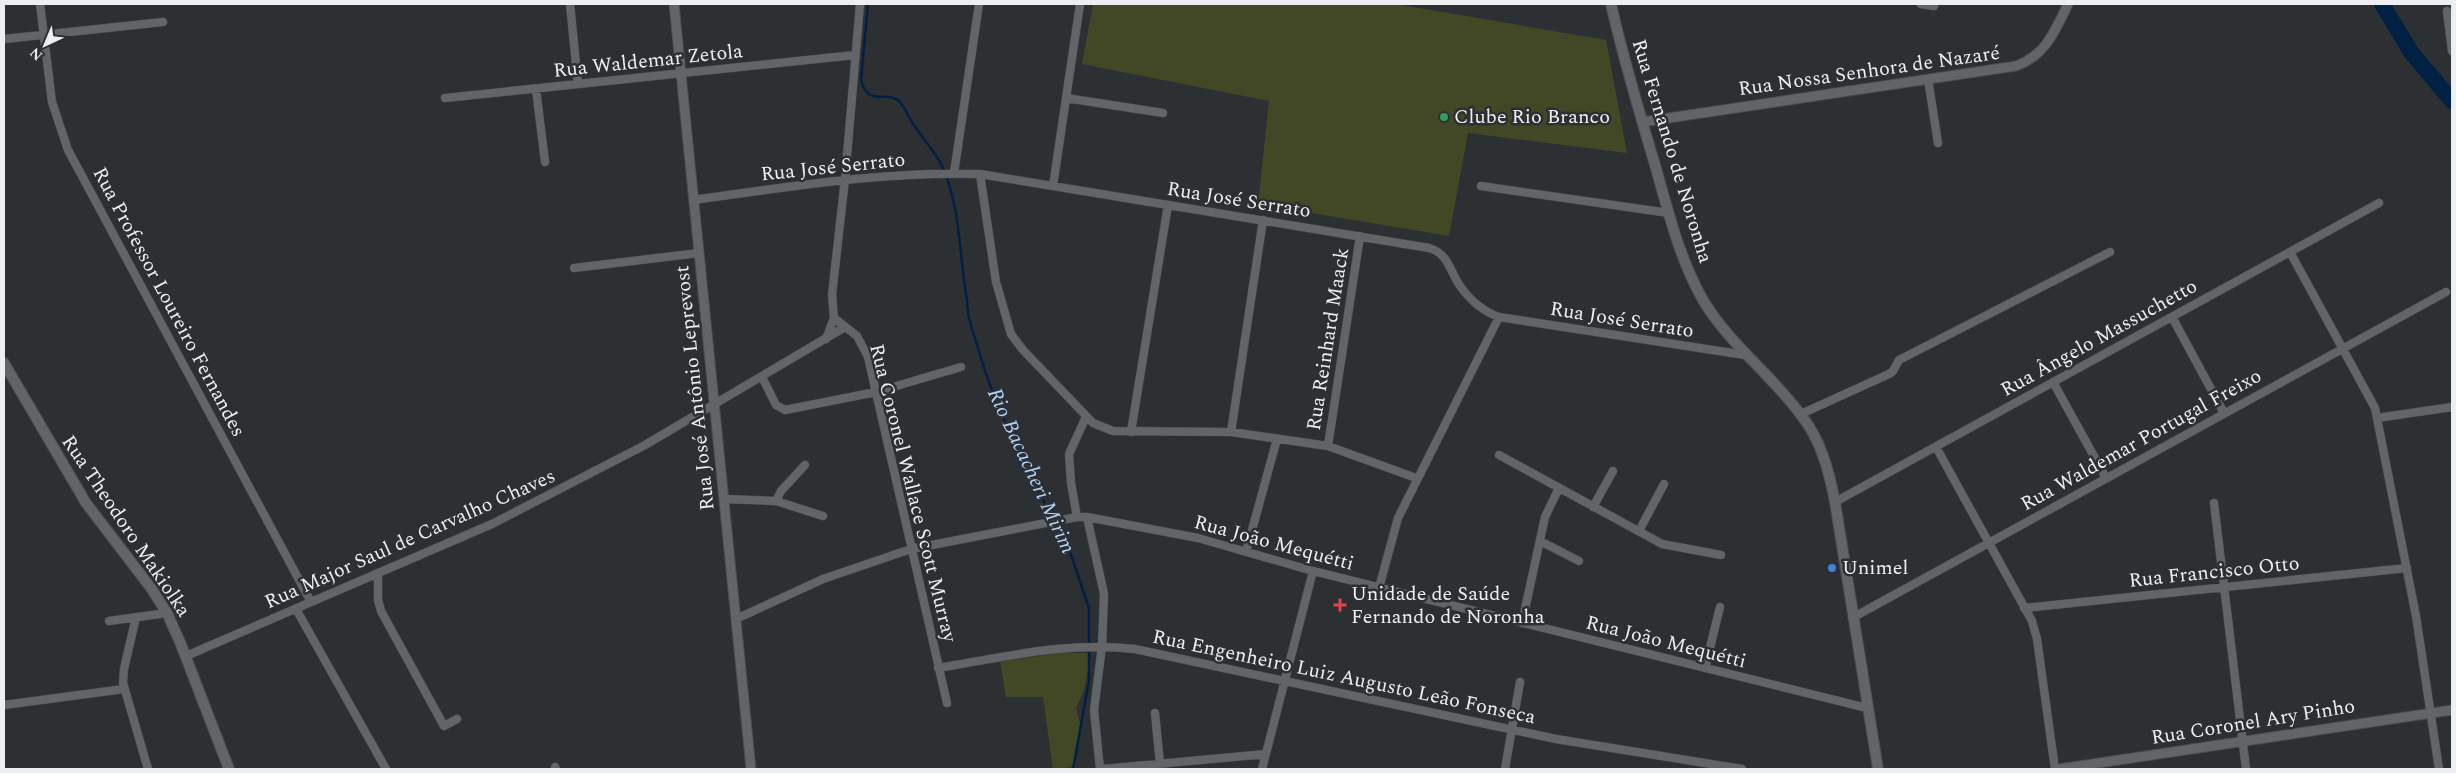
<svg xmlns="http://www.w3.org/2000/svg" width="2456" height="773" font-family="Spectral,serif">
<style>
.green{fill:#424825}
.lines{fill:none;stroke-linecap:round;stroke-linejoin:round}
.stream{stroke:#002044;stroke-width:2.5}
.river{stroke:#002044;stroke-width:16}
.minor-casing{stroke:#494b4e;stroke-width:9}
.tertiary-casing{stroke:#494b4e;stroke-width:11}
.secondary-casing{stroke:#494b4e;stroke-width:12}
.minor{stroke:#616568;stroke-width:8}
.tertiary{stroke:#616568;stroke-width:9}
.secondary{stroke:#616568;stroke-width:10}
.leisure-dot{fill:#2e9e5b;stroke:#2d3033;stroke-width:2}
.shop-dot{fill:#3f7fe0;stroke:#2d3033;stroke-width:2}
.health-dot{fill:#e0444e;stroke:#2d3033;stroke-width:2}
.labels{text-anchor:middle;dominant-baseline:central;stroke-width:5;stroke-linejoin:round;paint-order:stroke}
.street-label{font-size:20px;fill:#eceef1;stroke:#2d3033}
.poi-label{font-size:20px;fill:#eceef1;stroke:#2d3033;text-anchor:start}
.water-label{font-size:21px;font-style:italic;fill:#b1d3fa;stroke:#2d3033}
</style>
<rect width="100%" height="100%" fill="#2d3033"/>
<path class="green" d="M1093 4H1395L1606 40 1627 153 1468 133 1449 236 1258 204 1269 101 1082 64Z
M1061 653H1089C1088 673 1086 691 1076 708L1080 723 1073 767 1053 769 1043 697H1006L1000 661Z"/>
<g class="lines">
<path class="stream" d="M868 4 861 80C868 108 887 89 900 102 906 109 910 121 916 128 924 140 936 153 942 166 961 207 959 256 967 300 967 317 973 331 978 348 995 408 1024 464 1053 519
M1056 524 1070 552 1089 608V681L1073 769"/>
<path class="river" d="M2382 4 2411 52 2452 101"/>
<defs>
<path id="minor" d="M40 4 52 102 68 150 311 602
M570 4 578 84
M860 4 845 179 832 295 834 318 857 336 868 357 947 703
M1921 4 1934 6
M2447 11 2452 51
M4 39 163 22
M1928 79 1938 143
M536 89 545 162
M445 98 855 55
M1066 98 1163 113
M954 173 979 4
M980 174 996 282 1011 334 1023 350 1093 423 1113 431 1231 432 1328 446 1416 478
M1053 186 1080 4
M1481 186 1669 213
M693 200C788 187 884 171 980 174L1429 248C1448 253 1450 271 1460 286 1470 300 1482 311 1499 317L1745 355
M2290 252 2375 408 2416 616 2439 769
M574 268 699 253
M2172 317 2224 413
M826 339 834 318
M762 377 776 405 785 410 876 392 961 367
M2053 382 2106 478
M1801 414 1889 374 1893 371 1899 360 2110 252
M2377 418 2452 407
M1131 432 1168 205
M1231 432 1263 220
M1328 446 1360 236
M1936 447 2032 621 2037 639 2055 769
M1499 455 1662 544 1721 555
M724 499 776 501 823 516
M776 501 781 491 805 465
M1835 502 2379 203
M2214 503 2246 769
M1593 507 1613 471
M1077 517 1071 483 1069 454 1086 417
M1087 517 1104 594 1102 646 1094 710 1100 769
M1639 531 1664 484
M1540 541 1579 561
M1246 552 1277 439
M378 574V600L381 611 444 726 457 719
M1379 588 1398 518 1499 317
M2024 608 2407 568
M296 609 386 769
M136 617 124 669 123 683 148 769
M1852 618 2446 292
M736 619 823 579 911 549 1077 517H1087L1198 538 1313 571 1867 708
M109 621 167 613
M1522 623 1545 517 1559 488
M186 656 492 524 645 445 845 327
M938 668C1004 657 1069 641 1135 649L1556 739 1742 769
M1705 668 1720 607
M4 705 124 689
M1155 713 1160 764
M555 767 556 769
M1103 769 1266 754
M1262 769 1313 571
M1505 769 1520 682"/>
<path id="tertiary" d="M674 4 751 769
M1642 122 2016 66C2046 55 2055 31 2068 4
M2059 769 2452 710"/>
<path id="secondary" d="M1611 4C1623 58 1639 111 1655 165 1668 210 1679 258 1703 300 1729 344 1771 374 1801 415 1821 440 1829 471 1835 502L1878 769
M4 363 86 503 151 588 167 613 180 642 229 769"/>
</defs>
<use href="#minor" class="minor-casing"/>
<use href="#tertiary" class="tertiary-casing"/>
<use href="#secondary" class="secondary-casing"/>
<use href="#minor" class="minor"/>
<use href="#tertiary" class="tertiary"/>
<use href="#secondary" class="secondary"/>
</g>
<circle class="leisure-dot" cx="1444" cy="117" r="5"/>
<circle class="shop-dot" cx="1832" cy="568" r="5"/>
<path class="health-dot" d="M1337.5 597.5h5v5h5v5h-5v5h-5v-5h-5v-5h5z"/>
<g class="labels">
<g class="street-label">
<text transform="translate(648 61) rotate(-6)">Rua Waldemar Zetola</text>
<text transform="translate(1869 71) rotate(-8)">Rua Nossa Senhora de Nazaré</text>
<text transform="translate(1672 151) rotate(73)">Rua Fernando de Noronha</text>
<text transform="translate(833 167) rotate(-6)">Rua José Serrato</text>
<text transform="translate(1239 200) rotate(9)">Rua José Serrato</text>
<text transform="translate(169 302) rotate(62)">Rua Professor Loureiro Fernandes</text>
<text transform="translate(1622 320) rotate(9)">Rua José Serrato</text>
<text transform="translate(2099 338) rotate(-29)">Rua Ângelo Massuchetto</text>
<text transform="translate(1328 339) rotate(-81)">Rua Reinhard Maack</text>
<text transform="translate(695 388) rotate(-96)">Rua José Antônio Leprevost</text>
<text transform="translate(2141 440) rotate(-29)">Rua Waldemar Portugal Freixo</text>
<text transform="translate(913 493) rotate(76)">Rua Coronel Wallace Scott Murray</text>
<text transform="translate(126 526) rotate(56)">Rua Theodoro Makiolka</text>
<text transform="translate(410 539) rotate(-24)">Rua Major Saul de Carvalho Chaves</text>
<text transform="translate(1274 543) rotate(15)">Rua João Mequétti</text>
<text transform="translate(2214 572) rotate(-6)">Rua Francisco Otto</text>
<text transform="translate(1666 642) rotate(14)">Rua João Mequétti</text>
<text transform="translate(1344 677) rotate(12)">Rua Engenheiro Luiz Augusto Leão Fonseca</text>
<text transform="translate(2253 722) rotate(-9)">Rua Coronel Ary Pinho</text>
</g>
<g class="poi-label">
<text x="1454" y="117">Clube Rio Branco</text>
<text x="1842" y="568">Unimel</text>
<text x="1351" y="594">Unidade de Saúde<tspan x="1351" dy="23">Fernando de Noronha</tspan></text>
</g>
<g class="water-label">
<text transform="translate(1031 471) rotate(65)">Rio Bacacheri Mirim</text>
</g>
</g>
<rect width="2456" height="773" fill="none" stroke="#eceef1" stroke-width="10"/>
<g transform="translate(45 45) rotate(224)" stroke="#2d3033" stroke-width="4" paint-order="stroke">
<path d="M0-4L9 19L0 12L-9 19Z" fill="#eceef1"/>
<text y="-8" font-size="14" font-weight="bold" text-anchor="middle" fill="#eceef1">N</text>
</g>
</svg>
